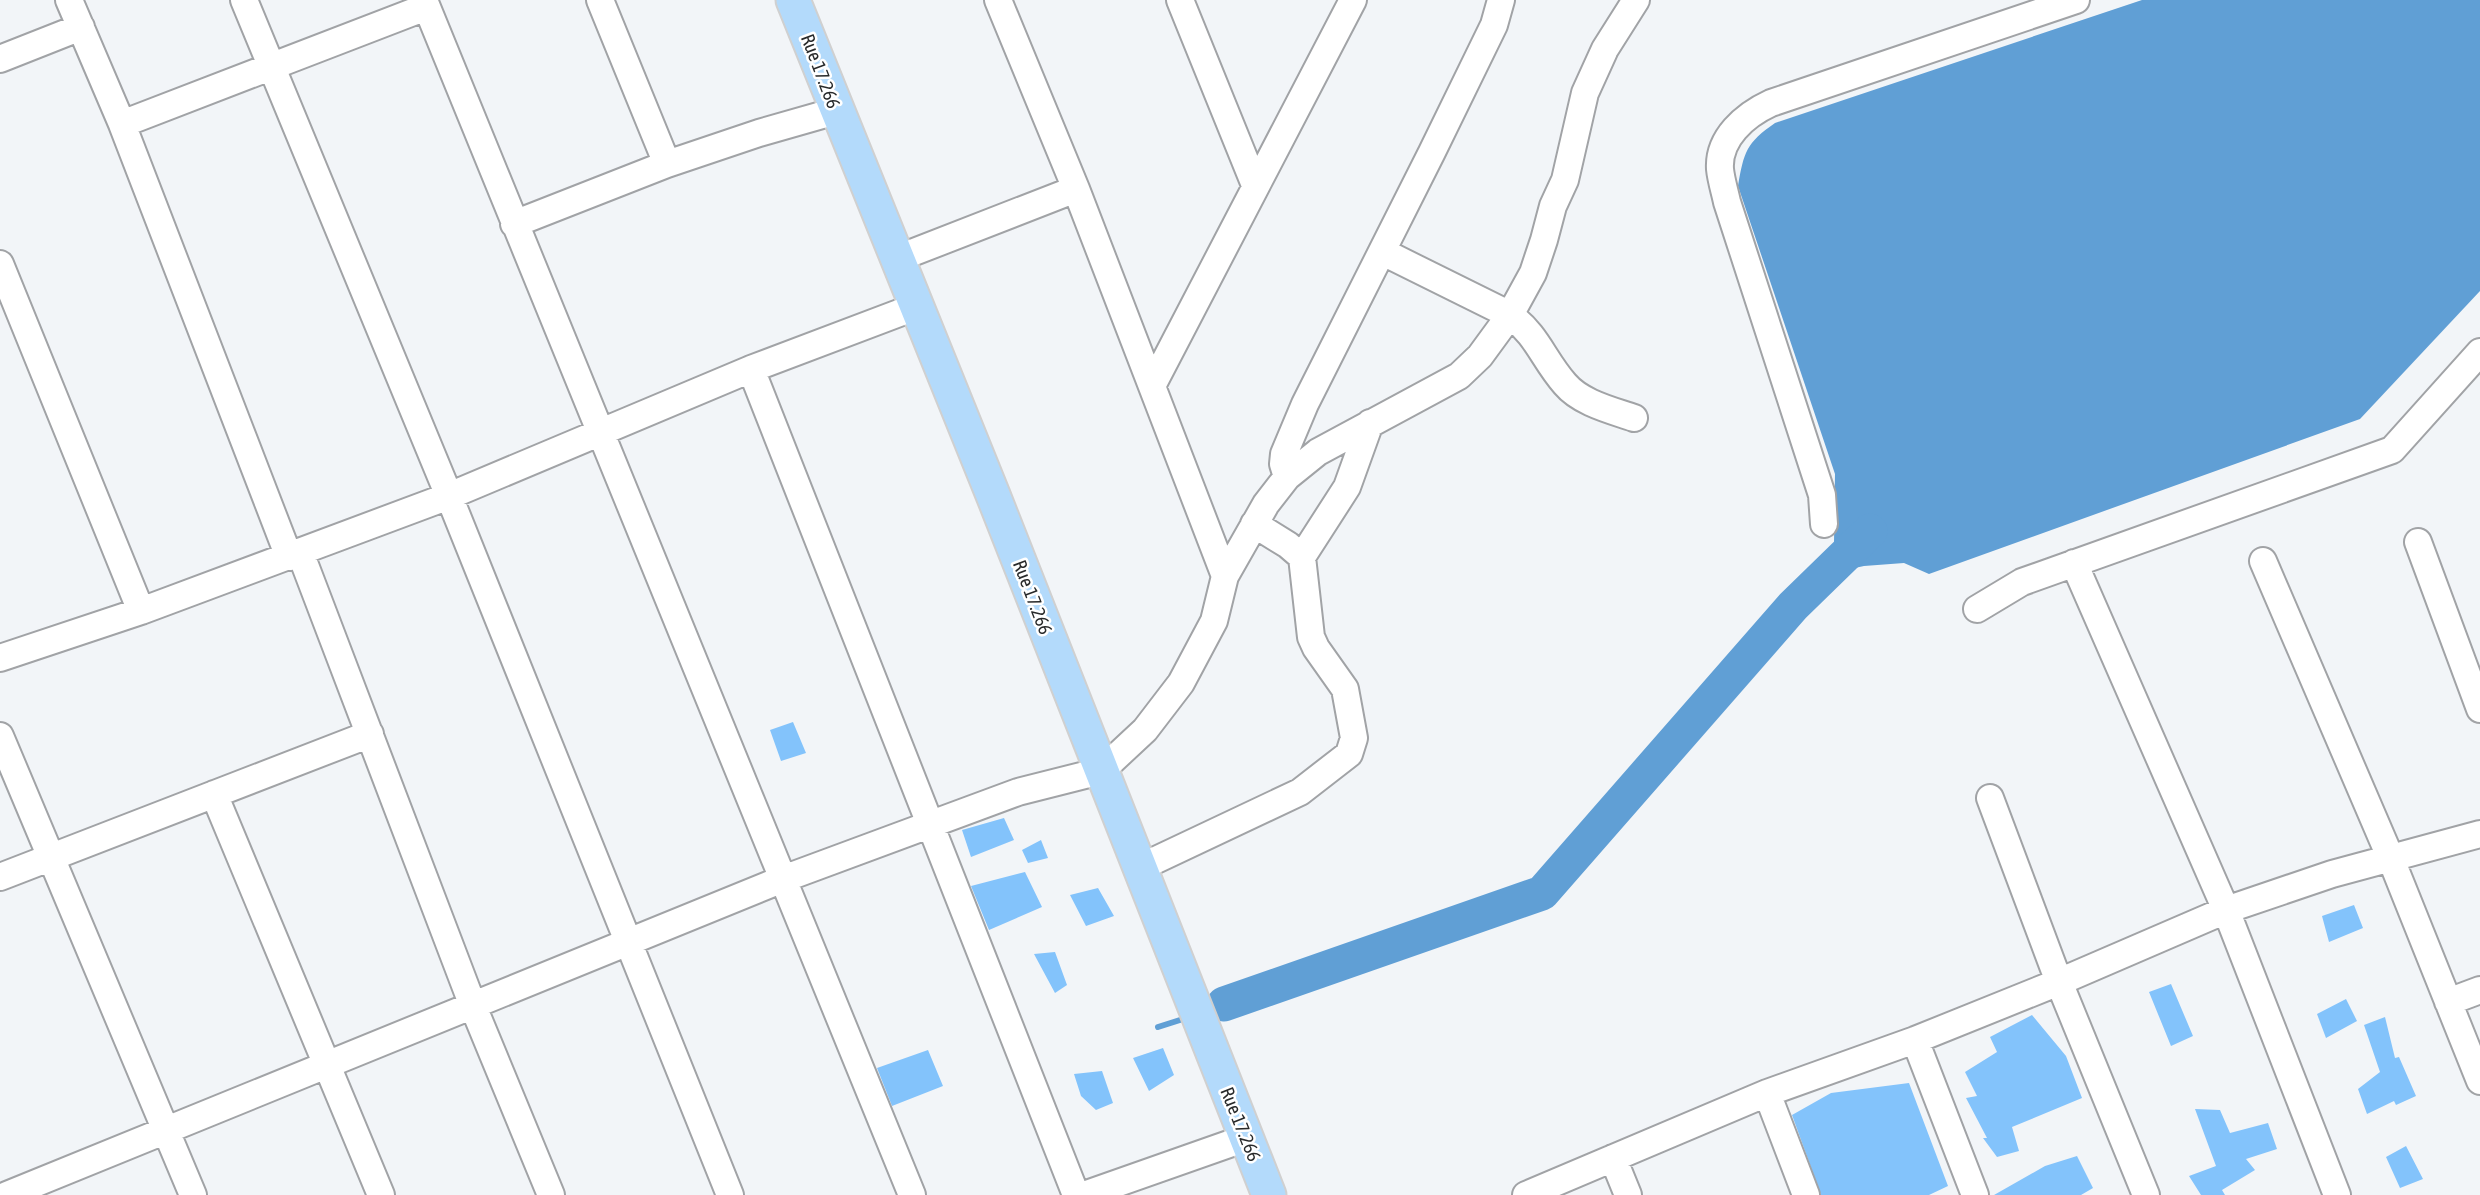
<svg xmlns="http://www.w3.org/2000/svg" width="2480" height="1195" font-family="'Asap Condensed',sans-serif">
<style>
.water{fill:#609fd5}
.lines{fill:none;stroke-linecap:round;stroke-linejoin:round}
.stream{stroke:#609fd5;stroke-width:6}
.river{stroke:#609fd5;stroke-width:35}
.building{fill:#83c3fb}
.minor-casing{stroke:#a1a3a6;stroke-width:30}
.major-casing{stroke:#d0d0d0;stroke-width:37}
.minor{stroke:#fff;stroke-width:26}
.major{stroke:#b3dafb;stroke-width:33}
.labels{text-anchor:middle;dominant-baseline:central;stroke-width:5;stroke-linejoin:round;paint-order:stroke}
.street-label{font-size:19px;fill:#282a2b;stroke:#fff}
</style>
<rect width="100%" height="100%" fill="#f2f5f8"/>
<path class="water" d="M2142 0H2480V291L2360 419 1929 574 1904 563 1864 566 1841 571 1827 557 1834 543 1835 474 1738 186C1744 152 1746 143 1775 123Z"/>
<g class="lines">
<path class="stream" d="M1158 1027 1180 1020"/>
<path class="river" d="M1224 1004 1542 893 1793 606 1870 531"/>
</g>
<path class="building" d="M793 722 806 753 781 761 770 730Z
M1004 818 1014 840 971 857 962 830Z
M1041 840 1048 858 1028 863 1022 850Z
M1025 872 1042 907 989 930 971 886Z
M1098 888 1114 916 1086 926 1070 895Z
M2354 905 2363 928 2329 942 2322 916Z
M1055 952 1067 985 1055 993 1034 954Z
M2171 984 2193 1036 2171 1046 2149 992Z
M2346 999 2357 1021 2326 1038 2317 1014Z
M2032 1015 2066 1056 2082 1098 2012 1127 2019 1151 1997 1157 1983 1138H1987L1966 1098 1977 1096 1965 1072 1997 1052 1990 1037Z
M2385 1017 2395 1058 2399 1057 2416 1096 2396 1105 2394 1101 2367 1114 2358 1089 2380 1072 2364 1025Z
M1163 1048 1174 1075 1149 1091 1133 1058Z
M928 1050 943 1086 892 1106 877 1068Z
M1102 1071 1113 1103 1096 1110 1081 1096 1074 1074Z
M1909 1083 1948 1186 1929 1195H1821L1792 1115 1831 1093Z
M2195 1109 2220 1110 2230 1133 2268 1123 2277 1149 2246 1159 2255 1170 2222 1190 2225 1195H2201L2189 1176 2216 1166Z
M2406 1146 2423 1179 2400 1188 2386 1157Z
M2077 1156 2093 1188 2081 1195H1994L2045 1166Z"/>
<g class="lines">
<defs>
<path id="minor" d="M69 0 122 124 289 557
M244 0 449 496 730 1195
M424 0 912 1195
M600 0 667 164
M1180 0 1255 185
M0 59 81 27
M122 124 426 7
M514 224 667 164 759 133 836 111
M1383 252 1510 315C1538 336 1543 359 1565 384 1581 403 1611 410 1634 418
M896 259 1076 189
M0 264 141 611
M751 369 1076 1195
M1153 384 1353 0
M1287 477 1283 464 1284 454 1305 404 1432 152 1494 25 1501 0
M1824 524 1822 495 1727 202C1725 192 1721 180 1720 169 1718 138 1745 115 1771 103L2076 0
M2418 542 2480 709
M300 552 473 1006 551 1195
M1302 557 1347 487 1370 423
M2263 561 2391 859 2480 1081
M2074 563 2226 910 2337 1195
M1225 576 1266 504 1287 477 1318 452 1459 376 1480 356 1510 315 1533 273 1544 240 1553 206 1565 180 1585 93 1605 49 1636 0
M1977 609 2022 582 2392 450 2480 352
M0 658 141 611 449 496 751 369 915 307
M0 736 193 1195
M214 794 381 1195
M1990 798 2059 982 2146 1195
M1139 868 1300 792 1349 754 1354 738 1345 689 1316 648 1311 637 1302 557 1288 545 1254 524
M0 877 370 734
M2448 1002 2480 990
M1915 1040 1975 1195
M1767 1093 1806 1195
M1613 1158 1628 1195
M7 1195 783 879 1018 792 1101 771 1145 730 1181 683 1214 621 1225 576 1076 189 998 0
M1084 1195 1246 1138
M1526 1195 1767 1093 1915 1040 2059 982 2226 910 2332 874 2480 834"/>
<path id="major" d="M793 0 993 495 1269 1195"/>
</defs>
<use href="#minor" class="minor-casing"/>
<use href="#major" class="major-casing"/>
<use href="#minor" class="minor"/>
<use href="#major" class="major"/>
</g>
<g class="labels">
<g class="street-label">
<text transform="translate(821 71) rotate(69)">Rue 17.266</text>
<text transform="translate(1033 597) rotate(69)">Rue 17.266</text>
<text transform="translate(1241 1124) rotate(68)">Rue 17.266</text>
</g>
</g>
</svg>
